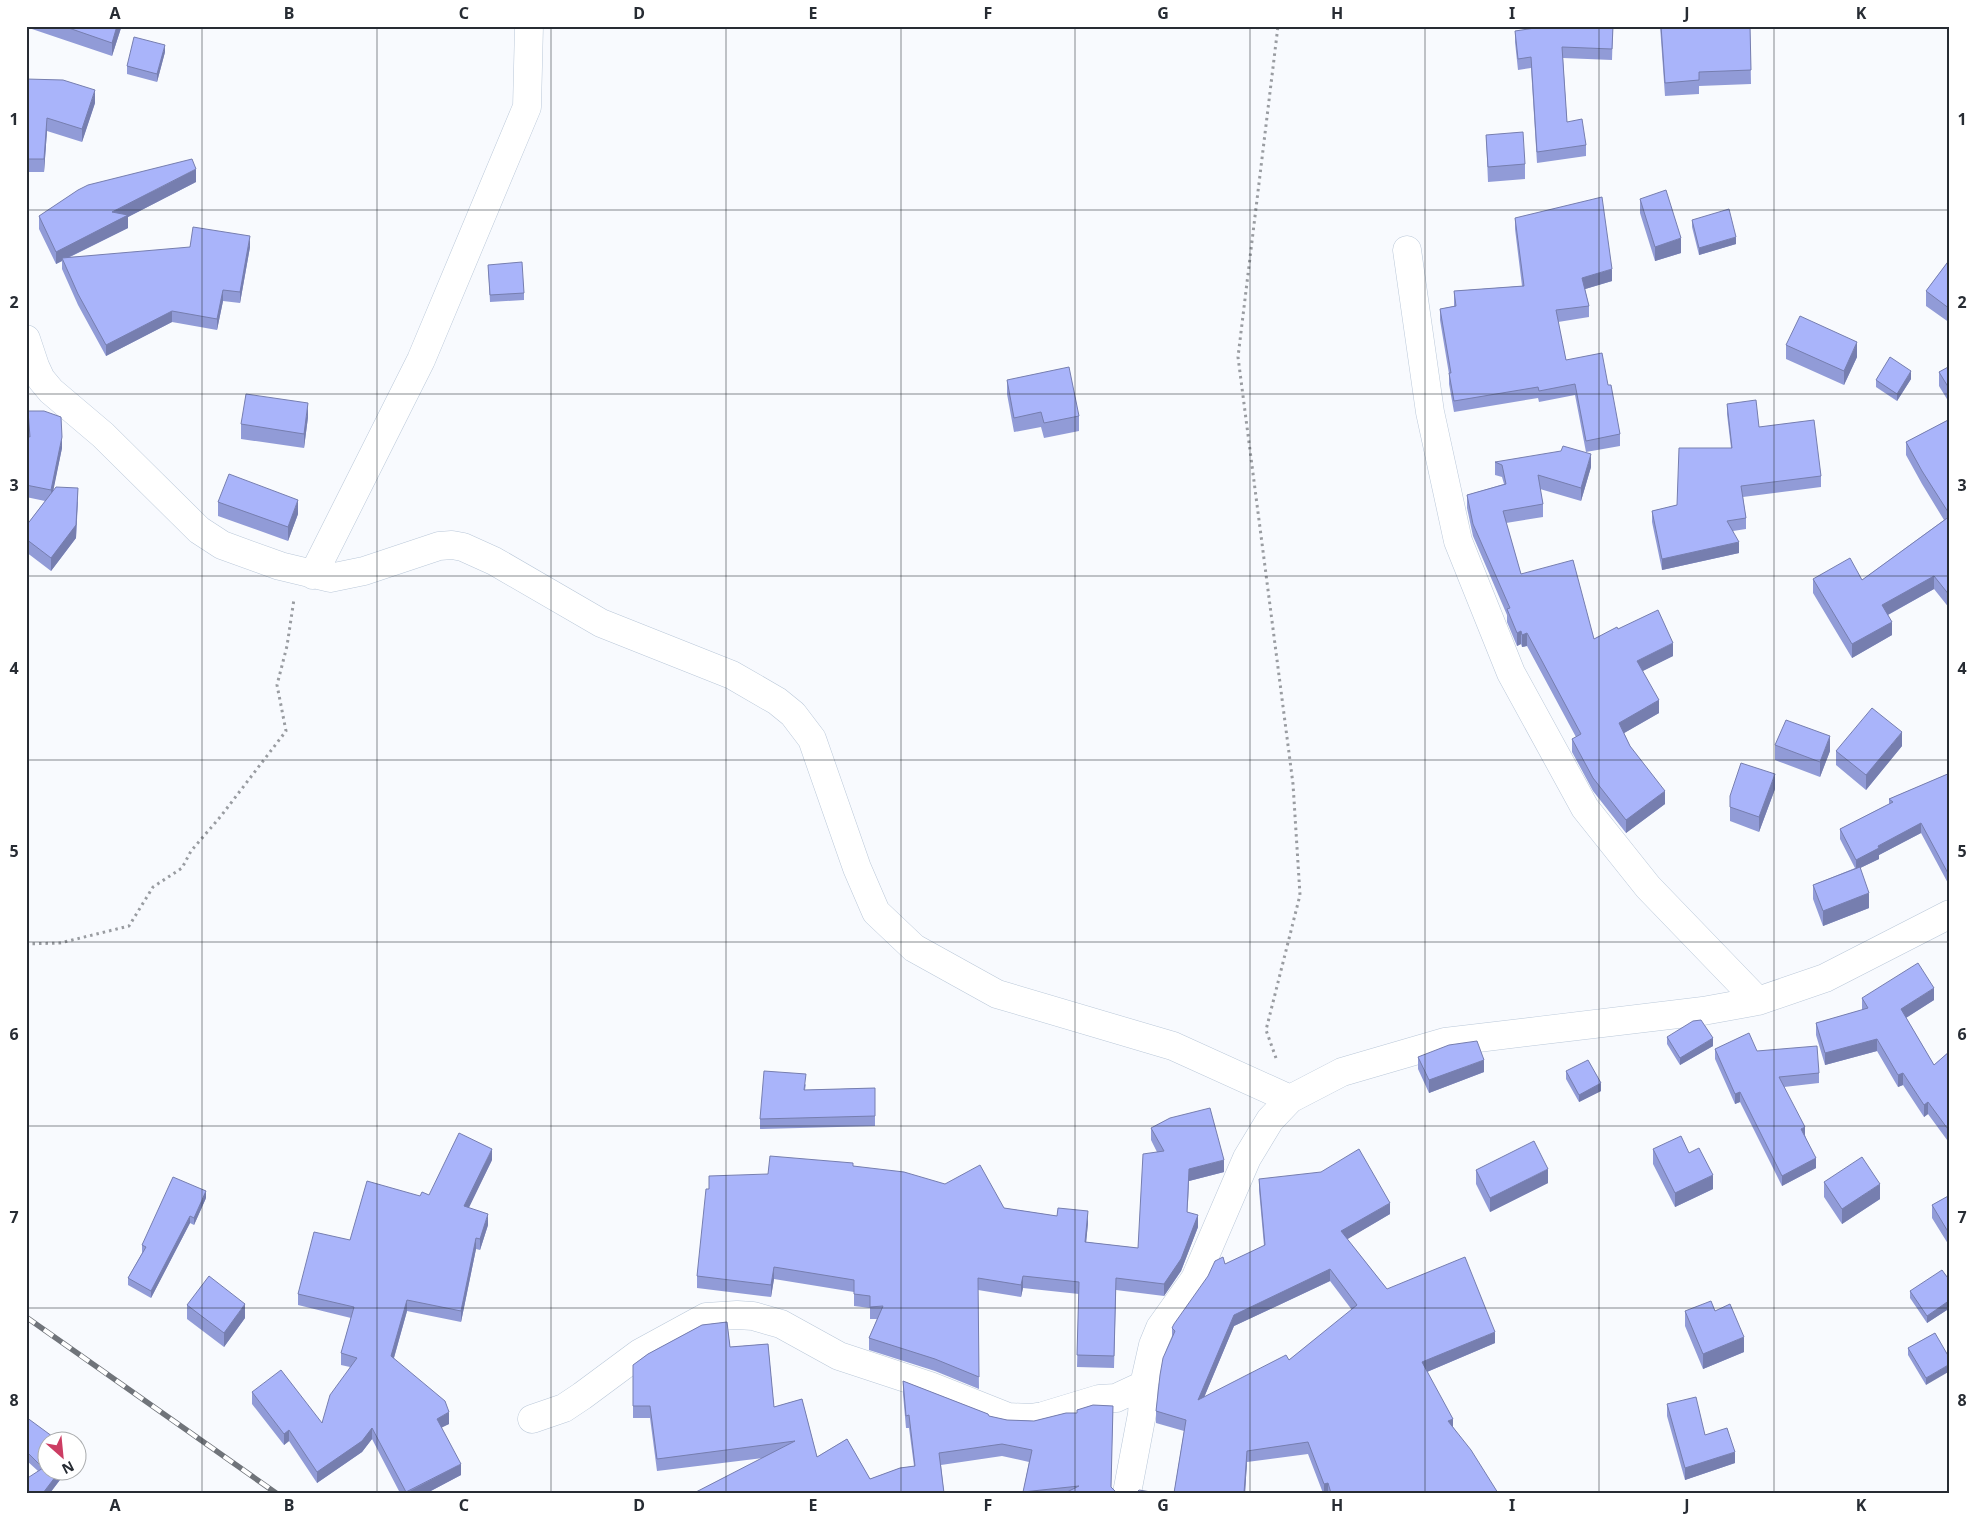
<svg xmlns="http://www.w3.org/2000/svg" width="1976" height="1519" font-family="'Noto Sans',sans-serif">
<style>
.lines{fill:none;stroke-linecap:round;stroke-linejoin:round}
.minor-casing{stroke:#bac8d9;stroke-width:29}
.path{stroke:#999ca1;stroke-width:3;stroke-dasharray:2.5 4;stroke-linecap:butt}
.minor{stroke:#fff;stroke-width:28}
.rail-casing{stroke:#70747a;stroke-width:5.5}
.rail{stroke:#fff;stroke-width:4;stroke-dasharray:11;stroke-linecap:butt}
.wall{fill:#919bd7;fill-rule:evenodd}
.shaded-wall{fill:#767eaf}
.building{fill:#a9b4fa;stroke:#767eaf;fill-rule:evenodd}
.grid{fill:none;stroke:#272c33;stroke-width:1;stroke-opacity:0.55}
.neatline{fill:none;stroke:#272c33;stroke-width:2}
.grid-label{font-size:16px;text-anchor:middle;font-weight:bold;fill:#272c33}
</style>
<rect width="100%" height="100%" fill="#f8fafe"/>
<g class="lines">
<defs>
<path id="minor" d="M1407 250 1430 412 1458 541 1511 673 1585 808 1648 887 1758 1001
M26 339 35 366 41 379 51 391 103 435 199 530 222 545 280 566 330 578 364 571 439 546 452 545 463 547 494 561 601 623 732 675 777 701 793 714 812 739 857 868 876 912 914 948 997 994 1173 1046 1290 1099 1342 1072 1445 1042 1703 1011 1758 1001 1825 978 1950 914
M313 575 421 360 527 107 529 26
M532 1419 564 1408 582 1396 640 1353 706 1317 737 1315 753 1316 781 1324 839 1356 930 1386 1008 1417 1031 1418 1043 1416 1099 1399 1116 1398 1144 1385
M1127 1493 1142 1414 1144 1385 1153 1345 1160 1328 1195 1279 1247 1158 1270 1120 1290 1099"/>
</defs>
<use href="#minor" class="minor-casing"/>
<path class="path" d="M26 944 60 943 129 926 153 887 182 868 191 851 221 816 286 731 277 685 287 646 294 599
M1276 1058 1266 1030 1300 895 1293 784 1238 357 1278 26"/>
<use href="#minor" class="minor"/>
<defs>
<path id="rail" d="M26 1317 276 1493"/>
</defs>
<use href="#rail" class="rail-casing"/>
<use href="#rail" class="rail"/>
</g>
<path class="wall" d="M26 26H121V28L112 56 26 27Z
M1613 26 1612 60 1563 58 1567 122 1586 145V156L1537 163 1531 68 1518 70 1515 42V31L1535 29Z
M1660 26H1750L1751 84 1699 86V94L1665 96Z
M165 52 157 82 127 74V66Z
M26 79 95 103 82 142 47 131 44 172H26Z
M1486 135 1525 164V179L1488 182Z
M196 182 128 217V228L70 257 250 247 240 303 223 301 217 330 172 322 106 356 78 305 62 269V261L56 264 39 229V216Z
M1640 199 1681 253 1655 261 1640 213Z
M1515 218 1612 281 1585 289 1589 306V317L1558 322 1566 360 1608 385 1620 434V446L1586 452 1575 395 1539 402 1538 398 1454 412 1449 384V374L1440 320V309L1454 306V291L1522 286 1515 229Z
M1692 220 1736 244 1699 255 1692 227Z
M1950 259V323L1926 306V291Z
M488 265 524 293V300L490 302Z
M1786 345 1857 357 1844 385 1786 359Z
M1950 366V404L1939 386V372Z
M1911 379 1897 401 1876 387V380Z
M1007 380 1079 416V431L1044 438 1041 427 1014 432 1007 394Z
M1727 404 1759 427 1821 476V487L1743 497 1746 518V529L1733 531 1739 553 1662 570 1652 522V511L1677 505 1731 448 1727 414Z
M28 411 62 448 53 490 78 502 76 538 51 571 26 552V526L45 501 26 497V436L29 437Z
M308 417 304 448 241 439V424Z
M1950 419V609L1934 589 1888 615 1892 635 1852 658 1813 593V579L1862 580 1944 520 1922 484 1906 455V442Z
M1495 462 1591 467 1581 501 1540 489 1543 504V517L1506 523 1521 574 1594 639 1618 629 1673 656 1642 671 1659 713 1624 733 1630 746 1665 804 1626 833 1593 791 1572 752V739L1576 737 1527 646 1522 647 1521 644 1517 646 1507 622V615L1473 536 1467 508V495L1504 484 1502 477 1495 475Z
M218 502 298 514 288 541 218 516Z
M1775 745 1830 751 1820 777 1775 760Z
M1902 746 1866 790 1836 765V751Z
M1950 773V887L1921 833 1879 855V859L1860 868 1869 908 1823 926 1813 899V885L1855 868 1840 839V829L1889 804V799Z
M1775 789 1759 832 1730 821V796Z
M1862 998 1934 1000 1906 1018 1934 1065 1950 1051V1144L1928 1114 1924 1117 1903 1085 1898 1087 1877 1051 1825 1065 1816 1035V1023L1862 1010Z
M1667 1037 1713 1046 1680 1065 1667 1044Z
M1715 1049 1757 1051 1819 1073V1083L1784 1087 1805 1135 1816 1168 1782 1186 1740 1102 1735 1104 1715 1059Z
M1418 1057 1484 1072 1429 1093 1418 1069Z
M1566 1071 1601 1091 1579 1102 1566 1079Z
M806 1084 805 1090 875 1088V1126L760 1129V1119Z
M1151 1128 1224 1172 1189 1181 1187 1212 1198 1227 1181 1271 1164 1296 1116 1290 1114 1368 1077 1367 1079 1294 1023 1288 1021 1297 978 1290 979 1389 935 1371 869 1350V1338L877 1319H870V1308L854 1306V1292L774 1279 771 1297 697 1288V1276L709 1189 768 1174 853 1166 1004 1208 1057 1216 1088 1223 1086 1242 1138 1248 1157 1152 1151 1140Z
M1653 1149 1689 1153 1713 1189 1675 1207 1653 1164Z
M492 1160 468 1208 488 1225 480 1250 476 1249 461 1322 407 1311 394 1358 449 1424 441 1427 461 1475 427 1493H400L372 1439 362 1452 317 1483 289 1441 284 1445 252 1404V1392L322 1423 350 1367 341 1365V1353L351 1318 298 1305V1294L350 1240Z
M1476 1170 1548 1183 1490 1212 1476 1184Z
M1259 1179 1390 1214 1347 1239 1387 1289 1495 1343 1427 1372 1453 1427 1498 1493H1323L1308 1454 1247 1462 1245 1493H1174L1184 1431 1156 1423V1411L1172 1338V1328L1225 1264 1264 1246 1259 1190ZM1330 1281 1352 1310 1289 1360 1204 1397 1234 1326Z
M1824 1182 1880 1199 1842 1224 1824 1197Z
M1950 1195V1247L1932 1218V1205Z
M206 1198 194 1225 190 1223 151 1298 128 1285V1278L142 1253V1245Z
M1950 1281V1308L1927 1323 1910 1298V1291Z
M187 1305 245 1318 224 1347 187 1319Z
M1685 1311H1715L1744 1352 1703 1369 1685 1326Z
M727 1322 730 1347 768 1344 774 1407 802 1399 817 1457 847 1439 870 1479 900 1468 914 1466 909 1428H906L903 1394V1381L988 1414 989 1416 1007 1420 1034 1421 1066 1413H1077V1410L1093 1405 1113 1406 1111 1487 1117 1493H1023L1029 1462 1002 1456 941 1465 944 1493H694L763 1458 657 1471 650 1418H633V1365L648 1354 702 1325Z
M1935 1333 1926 1385 1908 1355V1348Z
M1667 1404 1705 1435 1735 1463 1685 1480 1667 1416Z
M26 1417 48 1472H66L50 1493H26L38 1471 26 1460Z"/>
<path class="shaded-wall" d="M117 26H121V28L112 56V43Z
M165 45V52L157 82V74Z
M95 90V103L82 142V129Z
M47 118V131L44 172V159Z
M196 169V182L128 217V228L63 260 62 258V261L56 264V252L112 212Z
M250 236V247L240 303V292Z
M1736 237V244L1699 255V248Z
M1681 238V253L1655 261V247Z
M1612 269V281L1582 290V278Z
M223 290V301L217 330V319Z
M172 311V322L106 356V345Z
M1857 342V357L1844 385V371Z
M1911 371V379L1897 401V394Z
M308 403V417L304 448V434Z
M62 437V448L51 502V490Z
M1591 454V467L1581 501V488Z
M78 488 76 538 51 571V558Z
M298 500V514L288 541V527Z
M1739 542V553L1662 570V559Z
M1934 576V589L1882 618V605Z
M1892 622V635L1852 658V644Z
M1521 631V644L1517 646V633Z
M1527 633V646L1522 647V635Z
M1673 643V656L1637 674V661Z
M1659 700V713L1619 736V723Z
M1902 732V746L1866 790V775Z
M1830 736V751L1820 777V762Z
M1775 774V789L1759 832V817Z
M1665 791V804L1626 833V820Z
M1921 823V833L1879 855V859L1856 870V860L1878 846Z
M1869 893V908L1823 926V911Z
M1934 988V1000L1901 1021V1009Z
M1713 1038V1046L1680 1065V1058Z
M1877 1039V1051L1825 1065V1053Z
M1484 1060V1072L1429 1093V1080Z
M1903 1073V1085L1898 1087V1075Z
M1601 1083V1091L1579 1102V1095Z
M1740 1092V1102L1735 1104V1094Z
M1928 1102V1114L1924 1117V1105Z
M1805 1127V1137L1801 1129Z
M492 1149V1160L464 1218V1206Z
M1816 1158V1168L1782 1186V1176Z
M1224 1160V1172L1189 1181 1187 1224 1189 1169Z
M1548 1169V1183L1490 1212V1198Z
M1713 1175V1189L1675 1207V1193Z
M1880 1184V1199L1842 1224V1209Z
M206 1191V1198L194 1225V1218Z
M1390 1203V1214L1341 1243V1231Z
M1088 1211V1223L1085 1254V1242Z
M488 1214V1225L480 1250V1239Z
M1198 1215V1227L1181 1271 1164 1296V1284Z
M190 1216V1223L151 1298V1291Z
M476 1238V1249L461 1322V1311Z
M774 1267V1279L771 1297V1285Z
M1330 1269V1281L1234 1326 1198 1412V1400L1234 1315Z
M1023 1276V1288L1021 1297V1285Z
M407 1300V1311L391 1368V1356Z
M1950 1300V1308L1927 1323V1316Z
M245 1304V1318L224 1347V1333Z
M1495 1332V1343L1422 1374V1362Z
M1744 1337V1352L1703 1369V1354Z
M1950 1364V1371L1926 1385V1378Z
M449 1412V1424L437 1430V1419Z
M1453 1419V1431L1448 1421Z
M372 1428V1439L362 1452 317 1483V1472Z
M289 1430V1441L284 1445V1434Z
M1247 1451V1462L1245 1493H1244Z
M1735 1452V1463L1685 1480V1468Z
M461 1464V1475L427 1493H406Z
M59 1472H66L50 1493H43Z
M1328 1483V1493H1324V1484Z"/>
<path class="building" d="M63 26H117L112 43Z
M1535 26H1613L1612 49 1562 47 1567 122 1582 119 1586 145 1537 152 1531 57 1518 59 1515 31 1535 28Z
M1661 26H1750L1751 70 1699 72V80L1665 83Z
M134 37 165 45 157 74 127 66Z
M26 79 63 80 95 90 82 129 47 118 44 159H26Z
M1523 132 1525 164 1488 167 1486 135Z
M192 159 196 169 112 212 128 215 56 252 39 216 78 190 88 185Z
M1666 190 1681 238 1655 247 1640 199Z
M1602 197 1612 269 1582 278 1589 306 1556 310 1566 360 1602 353 1608 385H1611L1620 434 1586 441 1575 384 1539 391 1538 387 1454 401 1449 373H1451L1440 309 1456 306 1454 291 1524 286 1515 218Z
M1729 209 1736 237 1699 248 1692 220Z
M193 227 250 236 240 292 223 290 217 319 172 311 106 345 78 294 62 258 190 247Z
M1950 259V309L1926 291Z
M522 262 524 293 490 295 488 265Z
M1800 316 1857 342 1844 371 1786 345Z
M1890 357 1911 371 1897 394 1876 380Z
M1950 366V390L1939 372Z
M1069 367 1079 416 1044 423 1041 412 1014 418 1007 380Z
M246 394 308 403 304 434 241 424Z
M1756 400 1759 427 1814 420 1821 476 1741 486 1746 518 1727 521 1739 542 1662 559 1652 511 1677 505 1679 448H1732L1727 404Z
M28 411H44L61 417 62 437 51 490 26 485V436L30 437Z
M1950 419V515L1922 471 1906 442Z
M1563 446 1591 454 1581 488 1538 475 1543 504 1503 511 1521 574 1573 560 1594 639 1617 627 1618 629 1658 610 1673 643 1637 661 1659 700 1619 723 1630 746 1665 791 1626 820 1593 778 1572 739 1581 734 1527 633 1522 635 1521 631 1517 633 1507 609 1510 608 1473 524 1467 495 1506 484 1502 465 1495 462 1561 451Z
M229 474 298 500 288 527 218 502Z
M56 487 78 488 76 525 51 558 26 539V526Z
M1950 516V596L1934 576 1882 605 1892 622 1852 644 1813 579 1850 558 1862 580Z
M1872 708 1902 732 1866 775 1836 751Z
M1786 720 1830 736 1820 762 1775 745Z
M1741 763 1775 774 1759 817 1730 807V796Z
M1950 773V877L1921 823 1878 846 1879 848 1856 860 1840 829 1893 802 1889 799Z
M1860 867 1869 893 1823 911 1813 885Z
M1918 963 1934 988 1901 1009 1934 1065 1950 1051V1132L1928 1102 1924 1105 1903 1073 1898 1075 1877 1039 1825 1053 1816 1023 1868 1008 1862 998Z
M1701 1020 1713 1038 1680 1058 1667 1037 1693 1021Z
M1749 1033 1757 1051 1817 1046 1819 1073 1779 1077 1805 1127 1801 1129 1816 1158 1782 1176 1740 1092 1735 1094 1715 1049Z
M1477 1041 1484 1060 1429 1080 1418 1057 1449 1045Z
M1588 1060 1601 1083 1579 1095 1566 1071Z
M764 1071 806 1074 804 1090 875 1088V1116L760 1119Z
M1210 1108 1224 1160 1189 1169 1187 1212 1198 1215 1181 1259 1164 1284 1116 1278 1114 1356 1077 1355 1079 1282 1023 1276 1021 1285 978 1278 979 1377 935 1359 869 1338 883 1306 870 1307V1296L854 1294V1280L774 1267 771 1285 697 1276 706 1189H709V1176L768 1174 770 1156 853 1163V1166L904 1172 945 1184 980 1165 1004 1208 1057 1216 1058 1208 1088 1211 1085 1242 1138 1248 1143 1154 1164 1151 1151 1128 1170 1118Z
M459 1133 492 1149 464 1206 488 1214 480 1239 476 1238 461 1311 407 1300 391 1356 445 1401 449 1412 437 1419 461 1464 406 1492 372 1428 362 1441 317 1472 289 1430 284 1434 252 1392 281 1370 322 1423 330 1395 357 1358 341 1353 354 1307 298 1294 314 1232 350 1240 367 1181 420 1196 422 1192 429 1195Z
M1681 1136 1689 1153 1699 1148 1713 1175 1675 1193 1653 1149Z
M1534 1141 1548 1169 1490 1198 1476 1170Z
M1359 1149 1390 1203 1341 1231 1387 1289 1465 1257 1495 1332 1422 1362 1453 1419 1448 1421 1471 1450 1498 1493H1331L1328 1483 1324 1484 1308 1442 1247 1451 1244 1493H1174L1186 1420 1156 1411 1160 1375 1163 1358 1175 1331 1172 1328 1174 1324 1208 1276 1215 1261 1223 1257 1225 1264 1265 1245 1259 1179 1321 1172ZM1330 1269 1357 1305 1289 1360 1286 1355 1198 1400 1234 1315Z
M1862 1157 1880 1184 1842 1209 1824 1182Z
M173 1177 206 1191 194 1218 190 1216 151 1291 128 1278 146 1247 142 1245Z
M1950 1195V1235L1932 1205Z
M1942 1270 1950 1281V1300L1927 1316 1910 1291Z
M209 1276 245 1304 224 1333 187 1305Z
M1711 1301 1715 1311 1730 1304 1744 1337 1703 1354 1685 1311Z
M727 1322 730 1347 768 1344 774 1407 802 1399 817 1457 847 1439 870 1479 900 1468 915 1466 909 1415 906 1416 903 1381 988 1414 989 1416 1007 1420 1034 1421 1066 1413H1077V1410L1093 1405 1113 1406 1111 1487 1117 1493H1065L1079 1486 1023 1492 1032 1450 1002 1444 939 1453 944 1493H694L795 1441 657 1459 650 1406H633V1365L648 1354 702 1325Z
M1935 1333 1950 1359V1364L1926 1378 1908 1348Z
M1696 1397 1705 1435 1727 1428 1735 1452 1685 1468 1667 1404Z
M26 1417 60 1442H48V1472H59L43 1493H26V1479L43 1468 26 1451Z
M1139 1490 1157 1493H1136Z"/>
<path class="grid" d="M202 26V1493M377 26V1493M551 26V1493M726 26V1493M901 26V1493M1075 26V1493M1250 26V1493M1425 26V1493M1599 26V1493M1774 26V1493M26 210H1950M26 394H1950M26 576H1950M26 760H1950M26 942H1950M26 1126H1950M26 1308H1950"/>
<rect width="1976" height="1519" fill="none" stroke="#ffffff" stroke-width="55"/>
<g transform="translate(62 1456) rotate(153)"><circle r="24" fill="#ffffff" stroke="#a9abad"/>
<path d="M0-4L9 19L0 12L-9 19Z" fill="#cc3d63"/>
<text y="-8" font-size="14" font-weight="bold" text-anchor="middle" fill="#272c33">N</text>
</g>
<rect x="28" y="28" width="1920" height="1464" class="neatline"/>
<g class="grid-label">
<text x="115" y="19">A</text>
<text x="289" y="19">B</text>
<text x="464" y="19">C</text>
<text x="639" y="19">D</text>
<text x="813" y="19">E</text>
<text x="988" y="19">F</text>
<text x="1163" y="19">G</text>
<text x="1337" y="19">H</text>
<text x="1512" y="19">I</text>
<text x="1687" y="19">J</text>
<text x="1861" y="19">K</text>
<text x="14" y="125">1</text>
<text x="1962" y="125">1</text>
<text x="14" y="308">2</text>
<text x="1962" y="308">2</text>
<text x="14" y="491">3</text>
<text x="1962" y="491">3</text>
<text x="14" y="674">4</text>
<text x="1962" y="674">4</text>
<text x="14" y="857">5</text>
<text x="1962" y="857">5</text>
<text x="14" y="1040">6</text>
<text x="1962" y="1040">6</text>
<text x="14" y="1223">7</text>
<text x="1962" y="1223">7</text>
<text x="14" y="1406">8</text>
<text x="1962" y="1406">8</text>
<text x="115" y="1511">A</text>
<text x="289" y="1511">B</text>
<text x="464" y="1511">C</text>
<text x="639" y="1511">D</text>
<text x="813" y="1511">E</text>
<text x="988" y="1511">F</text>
<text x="1163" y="1511">G</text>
<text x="1337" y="1511">H</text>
<text x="1512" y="1511">I</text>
<text x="1687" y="1511">J</text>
<text x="1861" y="1511">K</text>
</g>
</svg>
